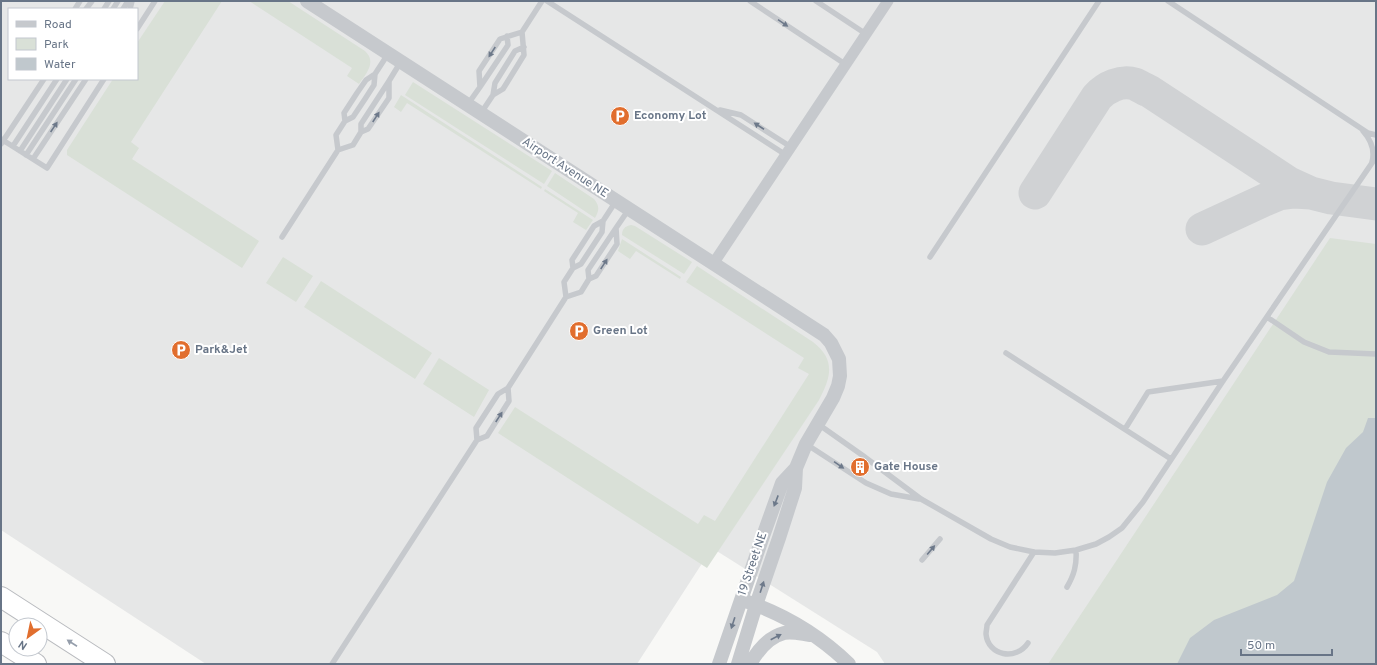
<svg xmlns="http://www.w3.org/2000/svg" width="1377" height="665" font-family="Overpass,sans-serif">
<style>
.built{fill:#e6e7e7;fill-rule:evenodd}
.green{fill:#d9e0d7}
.water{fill:#c0c8cd}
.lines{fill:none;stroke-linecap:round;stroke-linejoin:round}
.taxiway{stroke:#d0d2d4;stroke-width:33}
.motorway-casing{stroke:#b9bbbf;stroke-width:22}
.service{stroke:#c6c9cd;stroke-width:5.5}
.minor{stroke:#c6c9cd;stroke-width:11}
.tertiary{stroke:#c6c9cd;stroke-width:14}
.motorway{stroke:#fff;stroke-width:20}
.oneway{fill:#6d798a}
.oneway2{fill:#959eab}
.labels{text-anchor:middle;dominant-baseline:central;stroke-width:4;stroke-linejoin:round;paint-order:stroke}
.poi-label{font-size:12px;font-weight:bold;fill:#687587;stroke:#fff;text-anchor:start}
.street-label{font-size:12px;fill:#687587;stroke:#fff}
</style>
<rect width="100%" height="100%" fill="#f8f8f6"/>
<path class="built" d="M1 1H1376V664H885L877 652 712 548 637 664H206L1 530ZM9 9H137V79H9Z"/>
<path class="green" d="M165 1H222L131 142 139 148 132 159 259 241 242 268 67 155V150L113 79H137V43Z
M249 1H288L365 51C377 62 366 74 359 84L347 76 352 68Z
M413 82 552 171 544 184 405 95Z
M401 95 542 187 541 189 407 103 401 112 394 107Z
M555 173 594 199C600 206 599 211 595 218L547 186Z
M545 189 593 220 586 230 573 222 578 213 544 191Z
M631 225 635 226 692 262 684 274 622 235C622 229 625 226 631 225Z
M1330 238 1376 244V664H1048Z
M622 239 681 277 680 279 636 251 630 259 618 251Z
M283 257 313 276 296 302 266 283Z
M697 266 813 342C836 360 831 377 819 400L707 568 498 433 515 407 698 524 704 515 715 521 809 374 798 368 804 358 686 282Z
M321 281 432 353 415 379 304 307Z
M439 358 489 390 474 417 423 384Z"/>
<path class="water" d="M1368 418H1376V664H1177L1190 638 1214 620 1277 595 1294 581 1327 482 1346 448 1363 432Z"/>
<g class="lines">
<path class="taxiway" d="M1035 193 1097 97C1106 87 1121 80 1135 84 1139 86 1144 89 1149 91L1289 183 1311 193 1331 198 1376 204
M1202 229 1267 199 1279 194 1294 192 1311 193"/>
<defs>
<path id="motorway" d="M1 597 105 664
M1 642 36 664"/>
</defs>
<use href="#motorway" class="motorway-casing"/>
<path class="service" d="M547 1 786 155
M750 1 845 64
M816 1 866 34
M1168 1 1368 133 1376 135
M75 9 80 1
M86 9 92 1
M104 9 109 1
M113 9 118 1
M123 9 128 1
M130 9 132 1
M137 29 155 1
M480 87 508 45 507 36
M493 95 495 83 515 51 524 47
M468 104 480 87 479 71 500 39 522 32
M720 110 741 115 791 147
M481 113 493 95 503 89 524 55 522 32 542 1
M345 121 353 117 365 99 374 85 375 74
M1363 131C1371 140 1375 151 1372 162
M361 132V124L389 81
M1 139 47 168 104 79
M1 144 44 79
M13 146 57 79
M338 150 336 135 345 121 344 113 357 93 366 80 375 74 388 54
M20 151 67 79
M26 155 76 79
M33 159 86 79
M282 237 338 150 353 145 361 132 368 129 389 98V81L400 63
M930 257 1099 1
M573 268 581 264 602 232 603 221
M589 279 588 270 616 228
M566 297 564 282 573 268 572 260 585 240 594 226 603 221 616 201
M1267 317 1304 342 1329 352 1376 354
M1006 353 1171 459
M818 424 862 455 921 499 991 539 1010 547 1034 552 1055 553 1076 550 1096 544 1109 537 1122 528 1143 502 1223 381 1376 157
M1125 429 1148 392 1223 381
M477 440 476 428 498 394 508 388 566 297 581 292 589 279 596 276 617 244 616 228 629 209
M806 444 866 483 891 494 919 499
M922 560 940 539
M1067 587C1074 575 1077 565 1076 550
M1028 643C1016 661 988 656 986 634 986 631 987 628 987 625L1034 552
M332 664 477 440 487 436 509 401 508 388"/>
<path class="minor" d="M713 264 888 1"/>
<path class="tertiary" d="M307 1 824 335 831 343 839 359 840 376 838 386 833 398 806 444 796 468 782 483 762 539 719 664
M748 602C785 615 820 636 849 664
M738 664 756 605 779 538 795 488 796 468
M750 664C758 650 768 637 784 633 792 631 802 634 810 635"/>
<use href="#motorway" class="motorway"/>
</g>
<defs><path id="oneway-solid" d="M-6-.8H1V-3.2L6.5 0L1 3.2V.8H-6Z"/></defs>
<g class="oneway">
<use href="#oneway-solid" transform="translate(783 23) rotate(34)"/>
<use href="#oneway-solid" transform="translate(492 52) rotate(123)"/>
<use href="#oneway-solid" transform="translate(376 117) rotate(-57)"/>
<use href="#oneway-solid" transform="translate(759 126) rotate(-147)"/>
<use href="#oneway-solid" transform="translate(54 127) rotate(-56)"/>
<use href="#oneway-solid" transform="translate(604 264) rotate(-57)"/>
<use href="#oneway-solid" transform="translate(499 417) rotate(-57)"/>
<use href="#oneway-solid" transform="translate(839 465) rotate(34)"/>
<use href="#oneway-solid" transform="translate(776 501) rotate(111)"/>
<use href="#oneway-solid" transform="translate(931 550) rotate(-50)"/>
<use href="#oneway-solid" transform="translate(762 587) rotate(-72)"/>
<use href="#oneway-solid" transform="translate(733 623) rotate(108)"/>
<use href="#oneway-solid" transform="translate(776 637) rotate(-27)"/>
</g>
<use class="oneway2" href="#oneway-solid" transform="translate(72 643) rotate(-147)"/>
<defs>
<symbol id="parking-disc" viewBox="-11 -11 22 22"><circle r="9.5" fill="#e16e2e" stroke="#fff"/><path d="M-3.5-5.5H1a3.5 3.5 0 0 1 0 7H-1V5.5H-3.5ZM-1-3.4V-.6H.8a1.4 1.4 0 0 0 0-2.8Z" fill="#fff"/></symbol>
<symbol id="building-disc" viewBox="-11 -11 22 22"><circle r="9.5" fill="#e16e2e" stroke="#fff"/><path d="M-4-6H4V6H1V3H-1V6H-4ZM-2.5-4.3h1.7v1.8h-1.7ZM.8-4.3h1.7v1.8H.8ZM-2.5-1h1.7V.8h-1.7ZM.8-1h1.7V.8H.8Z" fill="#fff"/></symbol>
</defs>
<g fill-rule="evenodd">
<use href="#parking-disc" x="609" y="105" width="22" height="22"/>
<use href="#parking-disc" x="568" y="320" width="22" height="22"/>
<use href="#parking-disc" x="170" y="339" width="22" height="22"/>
<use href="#building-disc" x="849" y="456" width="22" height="22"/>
</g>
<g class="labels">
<g class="poi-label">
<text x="634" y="116">Economy Lot</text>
<text x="593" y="331">Green Lot</text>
<text x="195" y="350">Park&amp;Jet</text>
<text x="874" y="467">Gate House</text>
</g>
<g class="street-label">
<text transform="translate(565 168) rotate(33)">Airport Avenue NE</text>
<text transform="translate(753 564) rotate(-71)">19 Street NE</text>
</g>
</g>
<rect width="1377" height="665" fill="none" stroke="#687587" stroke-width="4"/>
<rect x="8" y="8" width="130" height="72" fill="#ffffff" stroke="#c3c8cf"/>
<rect x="16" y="21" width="20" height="6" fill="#c6c9cd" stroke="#c3c8cf"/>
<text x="44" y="28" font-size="12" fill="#687587">Road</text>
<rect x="16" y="38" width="20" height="12" fill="#d9e0d7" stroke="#c3c8cf"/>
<text x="44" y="48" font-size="12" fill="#687587">Park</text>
<rect x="16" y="58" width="20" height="12" fill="#c0c8cd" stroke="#c3c8cf"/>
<text x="44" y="68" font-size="12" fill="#687587">Water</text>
<g transform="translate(28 637) rotate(213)"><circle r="19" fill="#ffffff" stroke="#c3c8cf"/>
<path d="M0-3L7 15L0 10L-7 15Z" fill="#e16e2e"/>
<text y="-6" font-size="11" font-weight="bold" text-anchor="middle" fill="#687587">N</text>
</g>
<path d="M1241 649v6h91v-6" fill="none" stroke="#687587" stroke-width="2"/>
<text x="1247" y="649" font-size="12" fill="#687587" stroke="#ffffff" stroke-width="3" paint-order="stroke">50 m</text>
</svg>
